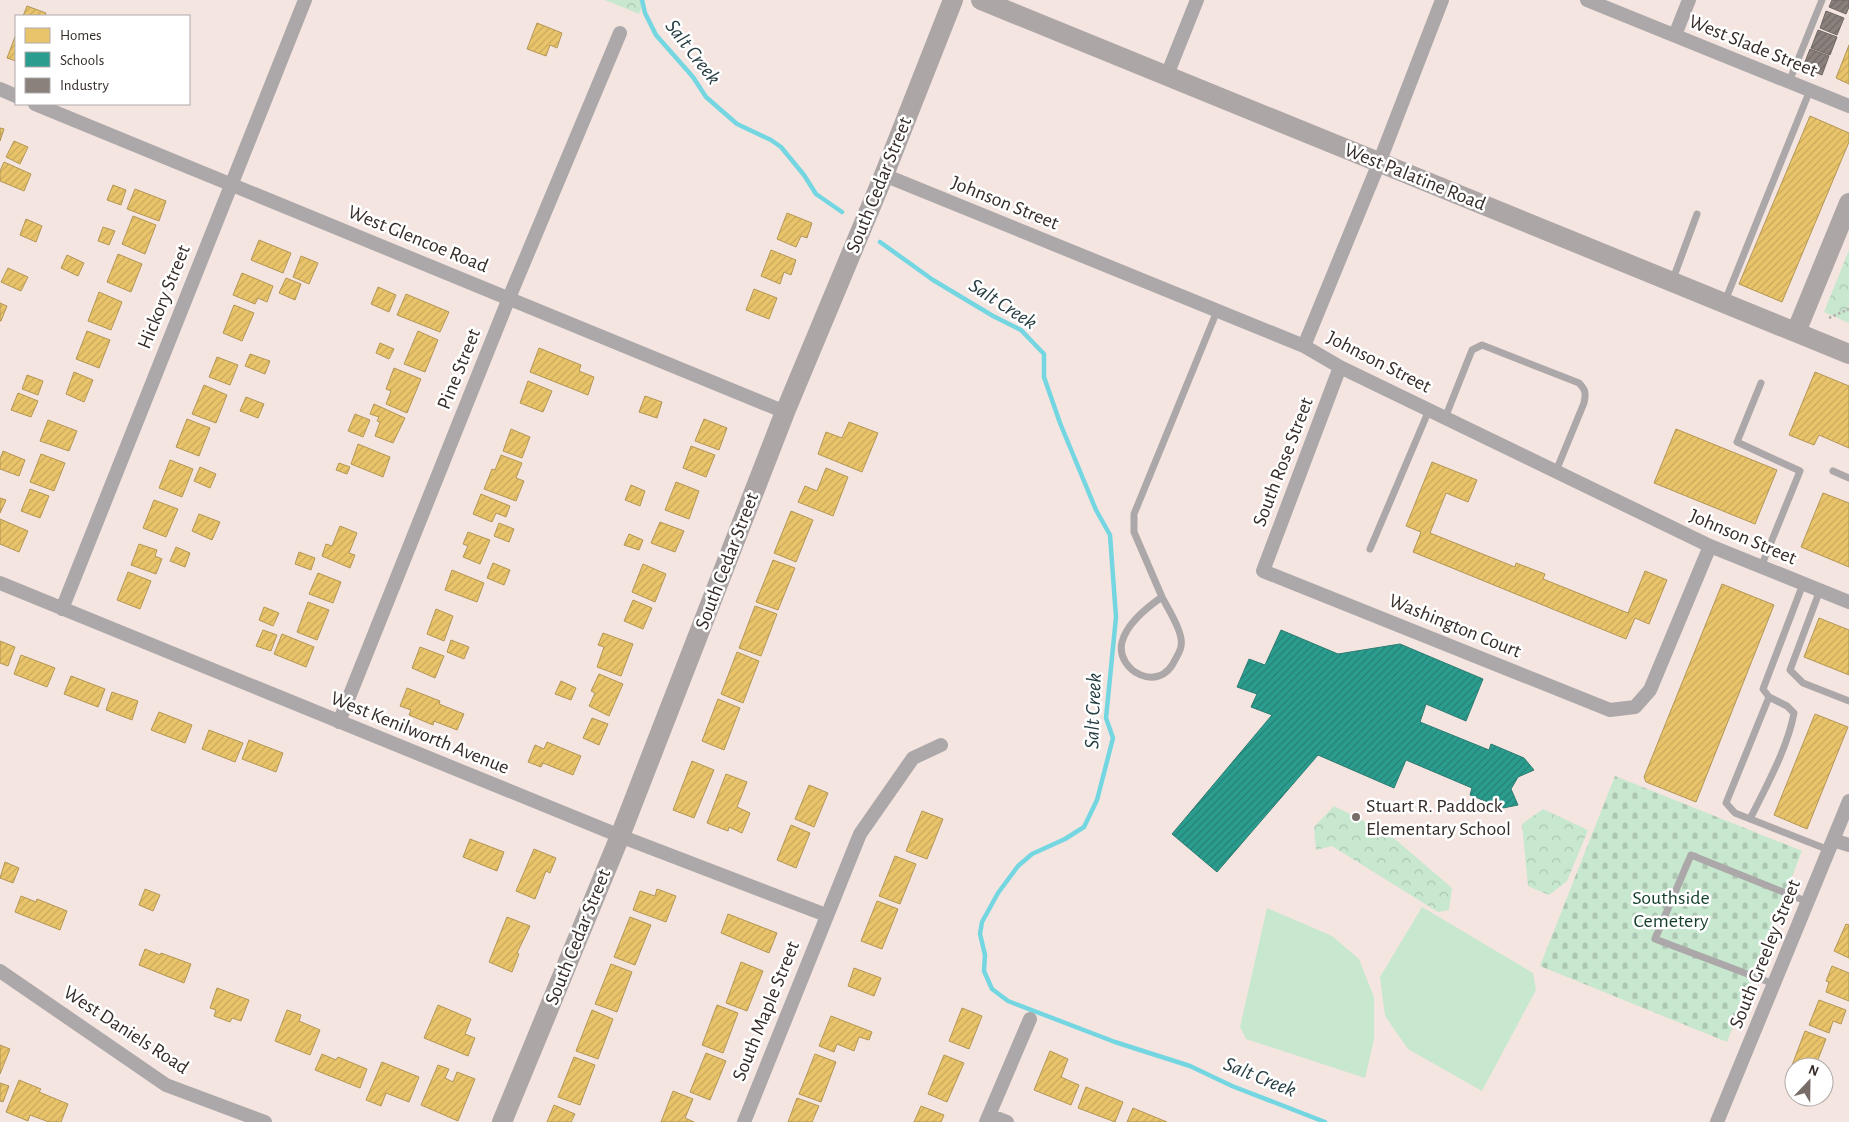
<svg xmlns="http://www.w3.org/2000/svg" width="1849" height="1122" font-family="'Alegreya Sans',sans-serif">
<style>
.grass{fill:#c7e7cf}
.forest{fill:url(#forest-crowns)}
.cemetery{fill:url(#cemetery-stones)}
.homes{fill:url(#homes-hatch);stroke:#b39656}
.schools{fill:url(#schools-hatch);stroke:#2d7b70}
.industry{fill:url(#industry-hatch);stroke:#706762}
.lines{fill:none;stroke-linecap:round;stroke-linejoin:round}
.stream{stroke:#74d6e1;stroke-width:4.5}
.path{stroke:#b4aead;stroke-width:2.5;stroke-dasharray:2.5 2.5;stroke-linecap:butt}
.lane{stroke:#aca8a9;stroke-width:7}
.street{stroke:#aca8a9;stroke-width:14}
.secondary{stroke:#ada6a7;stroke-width:20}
.poi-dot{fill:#786c68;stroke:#fff;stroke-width:2}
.labels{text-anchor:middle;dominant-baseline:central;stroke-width:5;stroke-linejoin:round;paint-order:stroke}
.street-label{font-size:20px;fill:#352b27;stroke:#fff}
.poi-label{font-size:20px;fill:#352b27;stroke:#fff;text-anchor:start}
.park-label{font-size:20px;fill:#133f2a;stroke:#fff}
.water-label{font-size:21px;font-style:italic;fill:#253d41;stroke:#fff}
</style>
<defs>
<pattern id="forest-crowns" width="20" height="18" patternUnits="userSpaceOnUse" patternTransform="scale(1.25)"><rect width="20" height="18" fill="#c7e7cf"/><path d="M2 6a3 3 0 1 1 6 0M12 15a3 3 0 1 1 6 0" fill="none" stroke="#acc6b2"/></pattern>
<pattern id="cemetery-stones" width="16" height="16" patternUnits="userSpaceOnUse" patternTransform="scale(1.25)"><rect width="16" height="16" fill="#c7e7cf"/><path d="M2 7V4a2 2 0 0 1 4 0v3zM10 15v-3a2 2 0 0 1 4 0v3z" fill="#acc6b2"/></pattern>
<pattern id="homes-hatch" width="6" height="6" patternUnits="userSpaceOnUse" patternTransform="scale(1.25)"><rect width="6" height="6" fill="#e9c46a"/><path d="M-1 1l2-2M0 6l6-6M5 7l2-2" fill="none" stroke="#c8a95c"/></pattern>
<pattern id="schools-hatch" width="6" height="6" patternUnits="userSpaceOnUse" patternTransform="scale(1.25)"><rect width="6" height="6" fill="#2a9d8f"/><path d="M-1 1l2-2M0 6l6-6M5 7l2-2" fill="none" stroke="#258075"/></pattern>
<pattern id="industry-hatch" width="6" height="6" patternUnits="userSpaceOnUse" patternTransform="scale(1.25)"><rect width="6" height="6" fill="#8a817c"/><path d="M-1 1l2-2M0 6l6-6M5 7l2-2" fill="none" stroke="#726a66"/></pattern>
</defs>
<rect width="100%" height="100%" fill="#f5e5e0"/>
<path class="grass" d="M1422 907 1533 973 1536 990 1482 1091 1408 1049 1385 1016 1380 977Z
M1267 908 1332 936 1359 959 1374 997V1039L1365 1078 1246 1039 1240 1027Z"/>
<path class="forest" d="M605 0H644L639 14Z
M1849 250V323L1824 312Z
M1334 806 1389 834 1452 888 1449 910 1438 912 1332 846 1316 850 1314 827Z
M1543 809 1588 830 1567 881 1549 895 1528 886 1522 824Z"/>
<path class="cemetery" d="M1615 776 1802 851 1727 1042 1540 966Z"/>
<path class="homes" d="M27 6 46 13 45 16H23Z
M537 23 562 33 557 48 550 45 546 56 527 49Z
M16 34V61L7 58Z
M1849 45V84L1836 78Z
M1810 116 1849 133V142L1782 302 1739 284Z
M0 128 4 129 0 141Z
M14 141 28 147 20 164 6 157Z
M4 162 31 174 24 191 0 181V171Z
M113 185 126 190 121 205 107 200Z
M135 189 166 201 159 221 127 209Z
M787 213 812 223 807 238 801 236 796 247 777 239Z
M133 216 156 225 145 254 122 244Z
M26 219 42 226 36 242 20 235Z
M103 227 115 231 109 245 98 241Z
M259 240 291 253 283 273 251 260Z
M771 250 796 260 791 275 784 272 780 284 761 276Z
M118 254 142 264 131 292 107 282Z
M67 255 84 263 78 276 61 268Z
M301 256 318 263 309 284 293 277Z
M8 268 28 277 21 291 1 282Z
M242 273 273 286 267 302 258 298 255 304 233 295Z
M286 278 301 284 295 300 279 293Z
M378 287 396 295 389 312 371 304Z
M754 289 777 298 769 319 746 310Z
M99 292 122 302 111 330 88 321Z
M406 294 449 312 440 332 397 315Z
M0 303 7 306 1 321H0Z
M234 305 254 313 242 341 223 333Z
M87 331 110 340 99 368 76 359Z
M418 331 438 340 425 372 404 364Z
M380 343 394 349 389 359 376 353Z
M539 348 581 365 579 371 594 377 588 395 530 372Z
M250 354 270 361 265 374 245 366Z
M217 357 238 365 230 385 209 377Z
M394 368 421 379 407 413 386 404 391 391 386 389Z
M74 372 93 380 84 402 66 394Z
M1815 372 1849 386V448L1819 435 1814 445 1789 435Z
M27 375 43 381 38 395 22 389Z
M528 381 552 391 543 412 520 403Z
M204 385 227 395 216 423 192 414Z
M18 393 38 401 31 417 11 410Z
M645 396 662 402 657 418 639 412Z
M246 397 264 404 258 418 240 411Z
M374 404 405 418 393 443 375 436 380 422 377 421 379 417 370 414Z
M355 414 370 420 363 437 348 431Z
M187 419 210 428 199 456 176 447Z
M704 419 727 428 719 450 695 441Z
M48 420 77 431 69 451 40 441Z
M849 422 878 433 862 472 818 454 826 432 842 438Z
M511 429 530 437 522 458 503 451Z
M1676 429 1777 470 1755 524 1654 483Z
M358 444 390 457 383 477 351 464Z
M691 446 715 455 706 477 683 468Z
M3 451 25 460 19 476 0 469V459Z
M41 454 65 463 54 491 30 482Z
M501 455 522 463 516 478 524 481 516 501 484 489 492 469 495 470Z
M170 460 193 469 182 497 159 488Z
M1432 462 1477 480 1468 502 1446 493 1430 533 1515 567 1516 563 1545 574 1543 579 1628 613 1645 571 1667 580 1649 624 1635 618 1626 639 1413 552 1421 532 1406 526Z
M339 463 350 467 347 474 336 470Z
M200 467 216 474 210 488 194 481Z
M826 468 848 477 833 516 798 502 805 486 817 491Z
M676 482 699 491 689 519 665 510Z
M631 485 645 491 640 506 625 500Z
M30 489 49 496 40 518 21 511Z
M1823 493 1849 503V567L1801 547Z
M481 494 510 506 506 517 496 513 492 522 473 514Z
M0 498 6 500 0 513Z
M154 500 178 509 166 537 143 528Z
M791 511 813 520 796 562 774 553Z
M199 514 220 522 212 540 192 531Z
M0 519 28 531 19 552 0 544Z
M660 522 684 531 675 552 651 543Z
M499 523 514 529 509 542 494 536Z
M340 526 357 533 349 553 355 555 350 568 322 556 326 544 332 546Z
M468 532 490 540 480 564 463 557 468 546 463 544Z
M629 534 643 540 639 550 624 545Z
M139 544 157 550 155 556 162 559 156 574 131 565Z
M176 547 190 553 185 567 170 561Z
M299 552 315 558 311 570 295 564Z
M773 560 795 568 778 610 756 602Z
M493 563 510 570 504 585 487 578Z
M643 564 666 574 655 602 632 592Z
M452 570 484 583 477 602 445 590Z
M128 572 151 581 140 609 117 600Z
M318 573 341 582 333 603 309 594Z
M1722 584 1774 605 1696 802 1646 782 1644 777Z
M633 600 652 608 643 629 624 621Z
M308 602 329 610 317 640 297 632Z
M755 606 777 614 761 656 739 648Z
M264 607 279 613 273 626 259 620Z
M436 609 453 616 444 641 427 634Z
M1819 618 1849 630V675L1804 657Z
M263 630 277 635 271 651 256 646Z
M603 633 633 644 621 676 597 667 604 647 598 645Z
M282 634 314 647 306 667 274 654Z
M451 640 469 647 464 659 447 652Z
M0 641 15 647 8 666 0 663Z
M420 647 444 656 435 678 412 668Z
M737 652 759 661 743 703 721 694Z
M21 655 55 668 47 687 14 674Z
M599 674 623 684 609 716 589 706 595 693 591 691Z
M71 676 105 689 98 707 64 694Z
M561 681 576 688 571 700 555 694Z
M407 688 440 701 439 704 464 714 457 730 434 721 433 725 409 715 411 710 400 706Z
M112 692 138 701 132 720 106 710Z
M718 699 740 708 724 750 702 741Z
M159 712 192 725 185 743 151 730Z
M1815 714 1848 727 1807 829 1774 815Z
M592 718 608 724 599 745 583 738Z
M209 730 243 743 235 762 202 749Z
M249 740 283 753 276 772 242 759Z
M547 742 581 756 573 775 543 763 541 767 528 762 535 745 544 749Z
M692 761 714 770 694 818 673 810Z
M726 774 747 782 737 807 750 813 742 833 729 827 728 831 707 823Z
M809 785 828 793 814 827 795 819Z
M922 811 943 819 927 859 906 851Z
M791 825 810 833 796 868 777 860Z
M470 839 504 852 497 871 463 857Z
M534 849 556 858 550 873 546 871 535 899 516 891Z
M895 856 916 864 900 904 879 896Z
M5 862 19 868 13 883 0 878Z
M145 889 160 895 153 911 139 905Z
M657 889 676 896 666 922 633 910 640 891 655 896Z
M21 896 36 902 37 899 67 911 60 930 15 912Z
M877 901 898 909 882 949 861 941Z
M728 914 777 933 769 953 721 933Z
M507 917 530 926 517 953 519 954 512 972 489 962Z
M630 917 651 925 635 965 614 957Z
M1846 924 1849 925V958L1834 951Z
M145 949 160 955 161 953 191 964 184 983 139 965Z
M741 962 763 971 747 1011 726 1003Z
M611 964 632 972 617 1012 595 1004Z
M1832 966 1849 973V1001L1826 992 1829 982 1826 981Z
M854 968 881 978 874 996 848 986Z
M217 988 249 1000 241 1021 232 1018 230 1022 214 1016 216 1010 210 1008Z
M1819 1000 1846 1010 1841 1024 1833 1021 1829 1033 1809 1025Z
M438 1005 471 1019 465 1034 475 1038 468 1056 424 1038Z
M717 1005 738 1013 723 1053 702 1045Z
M962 1008 982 1016 969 1049 949 1041Z
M287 1010 301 1015 299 1021 320 1030 310 1055 275 1041Z
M592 1010 613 1019 598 1059 576 1051Z
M831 1016 872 1032 869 1040 859 1037 854 1051 837 1044 834 1052 819 1046Z
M1805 1031 1826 1039 1817 1062 1808 1059 1805 1066 1808 1067H1794V1078L1788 1076Z
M0 1045 10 1049 0 1074Z
M1050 1051 1068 1059 1061 1077 1079 1085 1071 1105 1034 1090Z
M706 1053 726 1061 710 1100 690 1092Z
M322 1054 336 1060 338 1057 367 1069 360 1088 315 1070Z
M815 1054 836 1062 821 1102 799 1094Z
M944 1055 964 1063 947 1102 928 1094Z
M574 1057 595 1065 580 1105 558 1097Z
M382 1062 419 1077 409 1102 386 1093 381 1106 366 1100Z
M438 1065 449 1069 445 1078 453 1082 457 1072 475 1079 458 1121 421 1105Z
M19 1080 41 1089 39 1092 68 1104 61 1122H49L30 1115 28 1121 6 1112Z
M0 1083 9 1086 3 1102 0 1101Z
M1086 1087 1123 1102 1115 1122 1078 1108Z
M673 1091 693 1099 685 1118 694 1122H661Z
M797 1098 819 1106 812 1122H788Z
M554 1105 575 1114 571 1122H547Z
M921 1106 944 1115 941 1122H914Z
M1133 1108 1167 1122H1127Z"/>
<path class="schools" d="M1281 630 1338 654 1400 644 1483 679 1466 721 1426 704 1420 722 1489 750 1491 744 1524 758 1534 770 1518 777 1511 789 1518 805 1503 808 1470 795 1472 788 1406 760 1394 788 1318 755 1217 872 1172 834 1272 715 1251 707 1257 694 1237 687 1249 659 1265 665Z"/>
<path class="industry" d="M1832 0H1849V7L1846 14 1829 7Z
M1826 11 1844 18 1837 35 1820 28Z
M1818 30 1837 37 1830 55 1811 48Z
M1810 49 1829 56 1822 75 1803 67Z"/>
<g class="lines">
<path class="stream" d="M642 0 645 13 656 35 693 77 706 97 737 124 771 140 781 147 804 175 816 194 842 212
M880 242 933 280 993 316 1021 330 1044 354V377L1060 423 1096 510 1110 535 1116 617 1106 718 1113 738 1097 800 1084 827 1065 839 1032 854 1018 866 998 893 982 922 980 934 985 955 984 971 992 989 1008 1001 1115 1042 1190 1066 1232 1086 1325 1122"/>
<path class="path" d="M1829 318 1849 309"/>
<path class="lane" d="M1789 82 1822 0
M1673 279 1697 214
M1725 301 1810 90
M1445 418 1472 350 1482 345 1579 383C1586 390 1586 394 1584 403L1556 471
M1833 471 1849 478
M1370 549 1429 410
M1761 567 1800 471 1737 442 1761 383
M1803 584 1763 689 1769 697 1726 803 1735 813 1829 850
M1820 590 1790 670 1803 683 1849 701
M1162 597C1168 609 1184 633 1181 646 1181 650 1177 656 1175 660 1159 695 1115 670 1122 642 1127 623 1146 608 1162 597L1134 532V514L1217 311
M1750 819C1766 787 1788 747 1794 713L1787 706 1769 697
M1774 984 1655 939 1691 855 1808 902"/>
<path class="street" d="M1587 0 1849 106
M1675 35 1689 0
M1167 75 1197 0
M0 89 16 96
M35 104 785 412
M884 175 1304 346 1340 367 1710 546 1849 602
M1304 346 1379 163 1442 0
M1340 367 1263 571 1610 710 1635 707 1650 690 1710 546
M0 583 620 836 826 915
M62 609 305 0
M339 722 509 298 620 33
M1833 840 1849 845
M0 971 166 1085 265 1122
M989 1115 1007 1122
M744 1122 860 834 913 758 941 745
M986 1122 1030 1019
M1717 1122 1849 801"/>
<path class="secondary" d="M981 0 1849 354
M1796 332 1849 203
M502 1122 620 836 785 412 884 175 953 0"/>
</g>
<circle class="poi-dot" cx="1356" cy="817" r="5"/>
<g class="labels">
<g class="street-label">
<text transform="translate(1753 46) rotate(22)">West Slade Street</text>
<text transform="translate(1415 177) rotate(22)">West Palatine Road</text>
<text transform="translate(879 185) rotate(-68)">South Cedar Street</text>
<text transform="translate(1005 203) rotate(22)">Johnson Street</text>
<text transform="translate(418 239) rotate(22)">West Glencoe Road</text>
<text transform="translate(164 297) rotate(-68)">Hickory Street</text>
<text transform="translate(1379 362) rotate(27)">Johnson Street</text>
<text transform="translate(459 369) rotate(-68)">Pine Street</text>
<text transform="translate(1283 462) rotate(-69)">South Rose Street</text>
<text transform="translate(1743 537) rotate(23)">Johnson Street</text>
<text transform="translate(727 561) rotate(-69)">South Cedar Street</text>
<text transform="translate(1455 626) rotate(22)">Washington Court</text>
<text transform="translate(420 733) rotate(22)">West Kenilworth Avenue</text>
<text transform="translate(578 937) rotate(-68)">South Cedar Street</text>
<text transform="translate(1765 954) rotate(-68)">South Greeley Street</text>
<text transform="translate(766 1011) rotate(-68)">South Maple Street</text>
<text transform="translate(126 1030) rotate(33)">West Daniels Road</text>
</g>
<g class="poi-label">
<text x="1366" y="806">Stuart R. Paddock<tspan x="1366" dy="23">Elementary School</tspan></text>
</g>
<g class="park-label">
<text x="1671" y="898">Southside<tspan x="1671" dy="23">Cemetery</tspan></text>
</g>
<g class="water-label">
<text transform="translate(693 52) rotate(52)">Salt Creek</text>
<text transform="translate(1003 304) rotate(33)">Salt Creek</text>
<text transform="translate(1093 711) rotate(-88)">Salt Creek</text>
<text transform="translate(1260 1077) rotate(22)">Salt Creek</text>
</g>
</g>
<rect x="15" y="15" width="175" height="90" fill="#ffffff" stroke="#aeaaa9"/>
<rect x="25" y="28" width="25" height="15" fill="#e9c46a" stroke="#aeaaa9"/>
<text x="60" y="40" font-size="15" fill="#352b27">Homes</text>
<rect x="25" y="52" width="25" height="15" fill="#2a9d8f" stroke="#aeaaa9"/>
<text x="60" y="65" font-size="15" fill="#352b27">Schools</text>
<rect x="25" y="78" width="25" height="15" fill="#8a817c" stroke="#aeaaa9"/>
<text x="60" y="90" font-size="15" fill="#352b27">Industry</text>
<g transform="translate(1809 1082) rotate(22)"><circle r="24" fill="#ffffff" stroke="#aeaaa9"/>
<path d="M0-4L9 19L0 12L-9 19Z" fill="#786c68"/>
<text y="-8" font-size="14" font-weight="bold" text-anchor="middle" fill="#352b27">N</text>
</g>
</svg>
